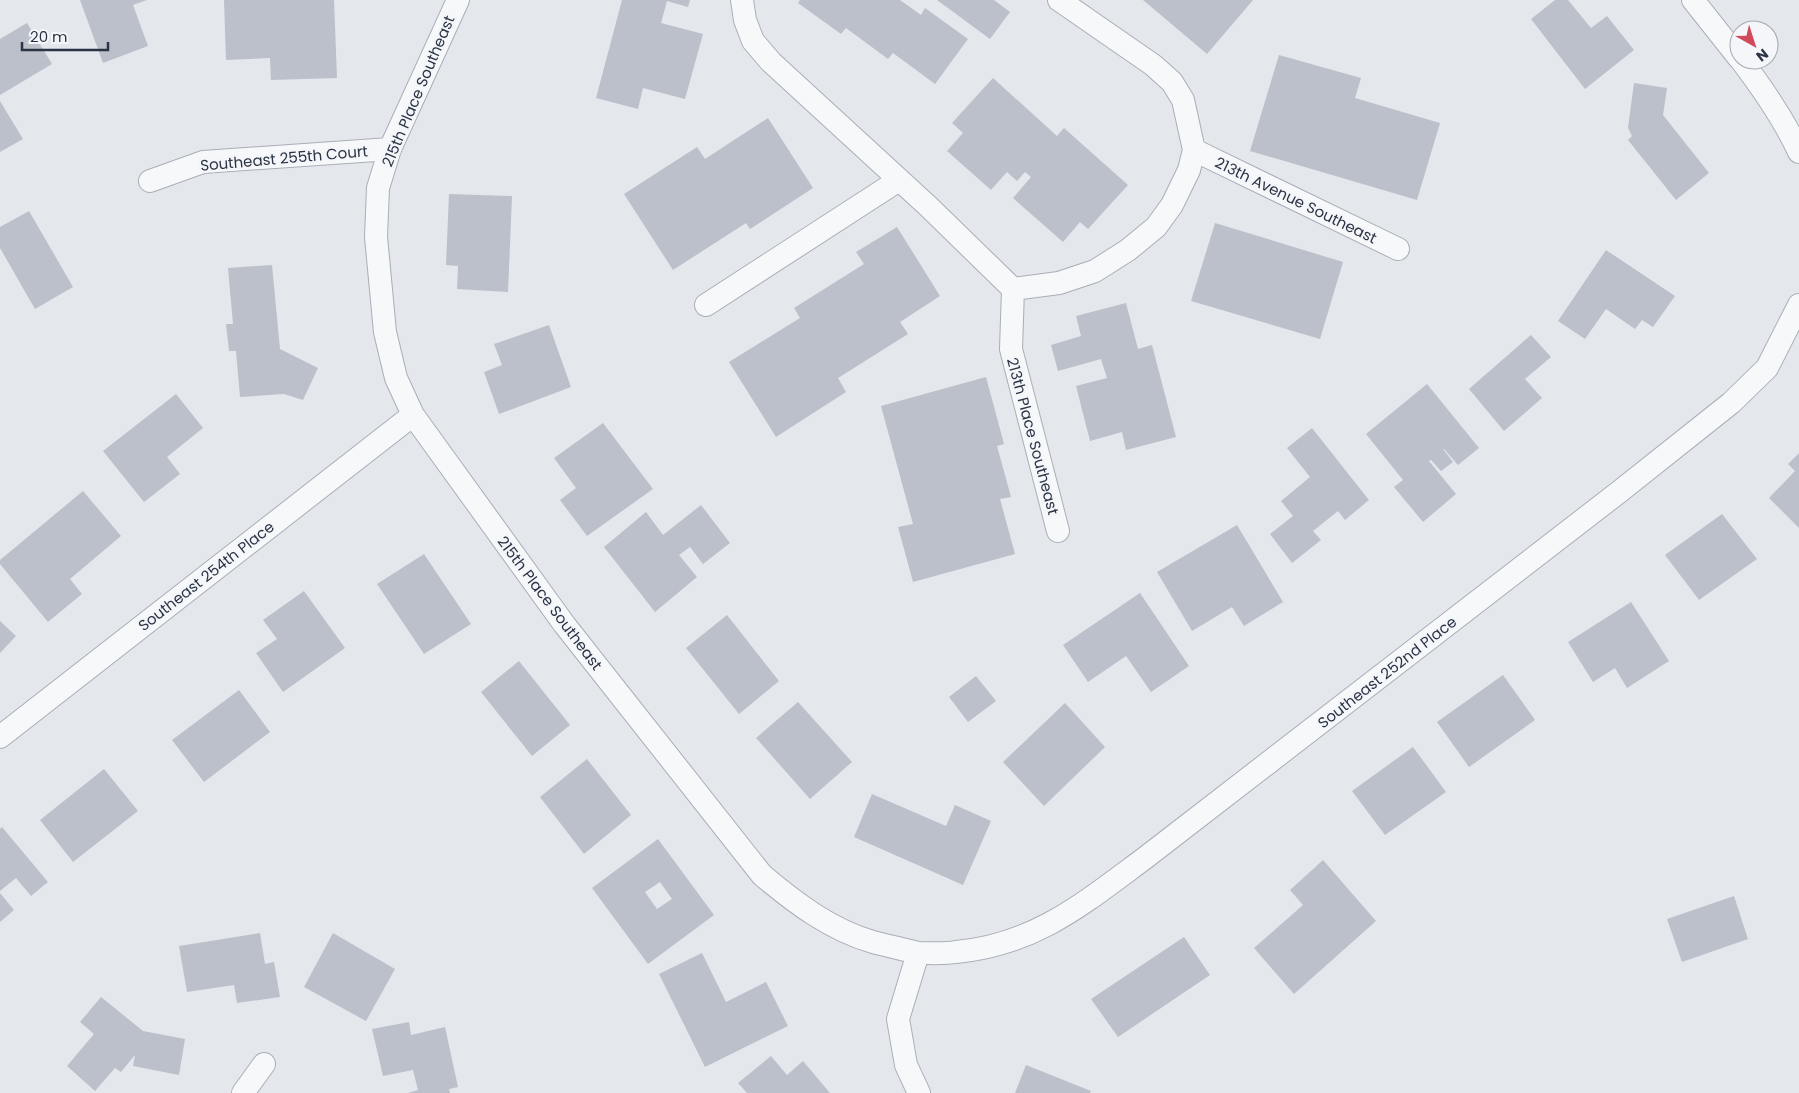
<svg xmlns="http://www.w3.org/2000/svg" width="1799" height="1093" font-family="Poppins,sans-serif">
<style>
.building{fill:#bbc0ca;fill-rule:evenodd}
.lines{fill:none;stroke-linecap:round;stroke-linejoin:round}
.street-casing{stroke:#a9aeb7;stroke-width:24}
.street{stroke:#f7f8fa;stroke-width:22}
.labels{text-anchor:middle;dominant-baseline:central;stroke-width:5;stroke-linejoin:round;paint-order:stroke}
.street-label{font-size:15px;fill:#2b3445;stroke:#f4f6f9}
</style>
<rect width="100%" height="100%" fill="#e4e7ec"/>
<path class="building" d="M80 0H147L133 5 148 46 103 63Z
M224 0H334L337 78 271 80 270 58 226 60Z
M622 0H690L688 7 667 1 661 23 703 34 685 99 643 88 638 109 596 98Z
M800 0H900L921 15 925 8 968 39 935 84 893 53 888 59 846 28 841 34 798 3Z
M937 0H994L1010 12 990 39Z
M1143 0H1253L1207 54Z
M1555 0H1568L1591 28 1607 16 1634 50 1585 89 1531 19Z
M27 23 52 64 0 95V39Z
M1279 55 1361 78 1355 98 1440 123 1417 200 1250 151Z
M993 78 1057 136 1064 128 1128 185 1088 229 1080 222 1063 242 1013 198 1031 177 1025 172 1017 181 1007 172 991 190 947 151 963 133 952 123Z
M1634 83 1667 88 1663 115 1709 173 1676 200 1628 140 1632 136 1628 128Z
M0 101 23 139 0 152Z
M768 118 813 188 750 229 746 223 673 270 624 194 697 147 705 159Z
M449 194 512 196 508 292 457 289 458 266 446 265Z
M29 211 73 287 35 309 0 248V227Z
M1215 223 1343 262 1320 339 1191 301Z
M897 227 940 296 900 322 908 334 838 378 846 392 776 437 729 362 800 318 794 308 864 264 856 252Z
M1606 250 1675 296 1653 327 1642 320 1635 329 1606 309 1585 339 1558 321Z
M272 265 280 349 318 368 303 400 284 394 240 397 236 351H229L226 324H233L228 268Z
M1126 303 1138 349 1152 345 1176 437 1126 450 1122 432 1090 441 1076 386 1107 378 1101 359 1058 371 1051 345 1081 336 1076 316Z
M549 325 571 387 499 414 484 372 502 365 494 344Z
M1531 335 1551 357 1525 379 1542 398 1504 431 1469 389Z
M986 377 1004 444 997 446 1011 497 1000 499 1015 554 913 582 898 527 913 524 881 406Z
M1427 384 1479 448 1458 465 1444 449H1443L1453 462 1441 471 1431 460 1429 461 1456 494 1423 522 1394 487 1403 480 1366 434Z
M176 394 203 428 167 457 180 474 144 502 103 451Z
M603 423 653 489 587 536 560 500 576 488 554 458Z
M1312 428 1369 500 1345 520 1338 511 1313 531 1321 540 1292 563 1270 534 1293 516 1281 501 1310 477 1287 448Z
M1799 453V528L1769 498 1795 471 1788 464Z
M83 491 121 536 70 579 82 594 48 622 0 564V560Z
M701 505 730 543 703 564 690 547 679 555 697 577 655 612 604 547 646 512 663 535Z
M1722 514 1757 559 1699 600 1665 555Z
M1237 525 1283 602 1244 626 1232 607 1192 631 1157 572Z
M424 554 471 624 424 654 377 584Z
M304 591 345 648 283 692 256 653 277 639 263 620Z
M1140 593 1189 666 1151 692 1126 656 1088 682 1063 645Z
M1631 602 1669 661 1627 688 1615 668 1593 682 1568 642Z
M727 615 779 681 739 714 686 648Z
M0 621 16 636 0 653Z
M519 661 570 725 532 756 481 692Z
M1503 675 1535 720 1469 767 1437 722Z
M976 676 996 701 968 722 949 697Z
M239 690 270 732 204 782 172 740Z
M798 702 852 762 810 799 756 738Z
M1065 703 1105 747 1044 806 1003 762Z
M1413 747 1446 792 1385 835 1352 791Z
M587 759 631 815 584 854 540 797Z
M104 769 138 811 73 862 40 820Z
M872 794 946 826 955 805 991 821 963 885 854 837Z
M2 827 48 882 31 896 16 878 0 891V829Z
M658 839 714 915 648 964 592 888ZM660 882 672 899 657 909 645 892Z
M1323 860 1376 921 1294 994 1254 948 1303 905 1290 890Z
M0 893 14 910 0 922Z
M1734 896 1748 939 1682 962 1667 919Z
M260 933 265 964 274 962 280 997 237 1003 234 985 187 992 179 946Z
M333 933 395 969 366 1021 304 987Z
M1184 937 1210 975 1118 1037 1091 999Z
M702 953 726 1002 766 982 788 1026 705 1067 659 974Z
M101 997 143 1031 185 1039 179 1075 133 1066 135 1055 121 1072 115 1068 95 1091 67 1066 94 1034 80 1022Z
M409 1022 411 1035 445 1027 458 1087 449 1089 450 1093H408L418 1090 413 1070 383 1076 372 1029Z
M771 1056 787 1075 803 1061 830 1093H747L738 1083Z
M1026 1065 1091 1091 1090 1093H1015Z"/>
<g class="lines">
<defs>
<path id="street" d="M458 0 390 149 378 188 376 237 385 332 396 378 413 415 564 624 762 875C795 903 831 930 873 942 888 946 903 949 918 953L898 1019 906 1065 919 1093
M742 0 745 20 753 41 771 62 929 207 1013 289 1011 349 1058 531
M1693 0 1739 58
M1741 60C1763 89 1784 119 1799 152
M1194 150 1398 249
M150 181 203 162 390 149
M1013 289 1059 283 1095 271 1128 250 1156 227 1172 205 1189 170 1194 150 1183 100 1172 82 1153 65 1059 0
M706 305 899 180
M0 737 413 415
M918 953C931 953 944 954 956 952 1035 945 1084 903 1145 858L1619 492 1731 403 1767 368 1799 305
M243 1093 264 1064"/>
</defs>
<use href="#street" class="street-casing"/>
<use href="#street" class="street"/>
</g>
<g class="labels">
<g class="street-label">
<text transform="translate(418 91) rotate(-67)">215th Place Southeast</text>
<text transform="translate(284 158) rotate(-5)">Southeast 255th Court</text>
<text transform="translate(1296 200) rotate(26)">213th Avenue Southeast</text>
<text transform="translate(1033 436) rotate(75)">213th Place Southeast</text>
<text transform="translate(206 576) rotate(-38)">Southeast 254th Place</text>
<text transform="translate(550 603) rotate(53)">215th Place Southeast</text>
<text transform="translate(1387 672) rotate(-38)">Southeast 252nd Place</text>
</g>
</g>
<g transform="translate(1754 45) rotate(141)"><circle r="24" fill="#f4f6f9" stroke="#a4a8b1"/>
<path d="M0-4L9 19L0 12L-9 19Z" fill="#d1495b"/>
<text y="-8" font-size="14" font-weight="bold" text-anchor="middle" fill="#2b3445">N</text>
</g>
<path d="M22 42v8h86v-8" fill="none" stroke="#2b3445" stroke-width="2.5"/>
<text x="30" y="42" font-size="15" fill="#2b3445" stroke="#f4f6f9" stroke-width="4" paint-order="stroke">20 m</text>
</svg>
